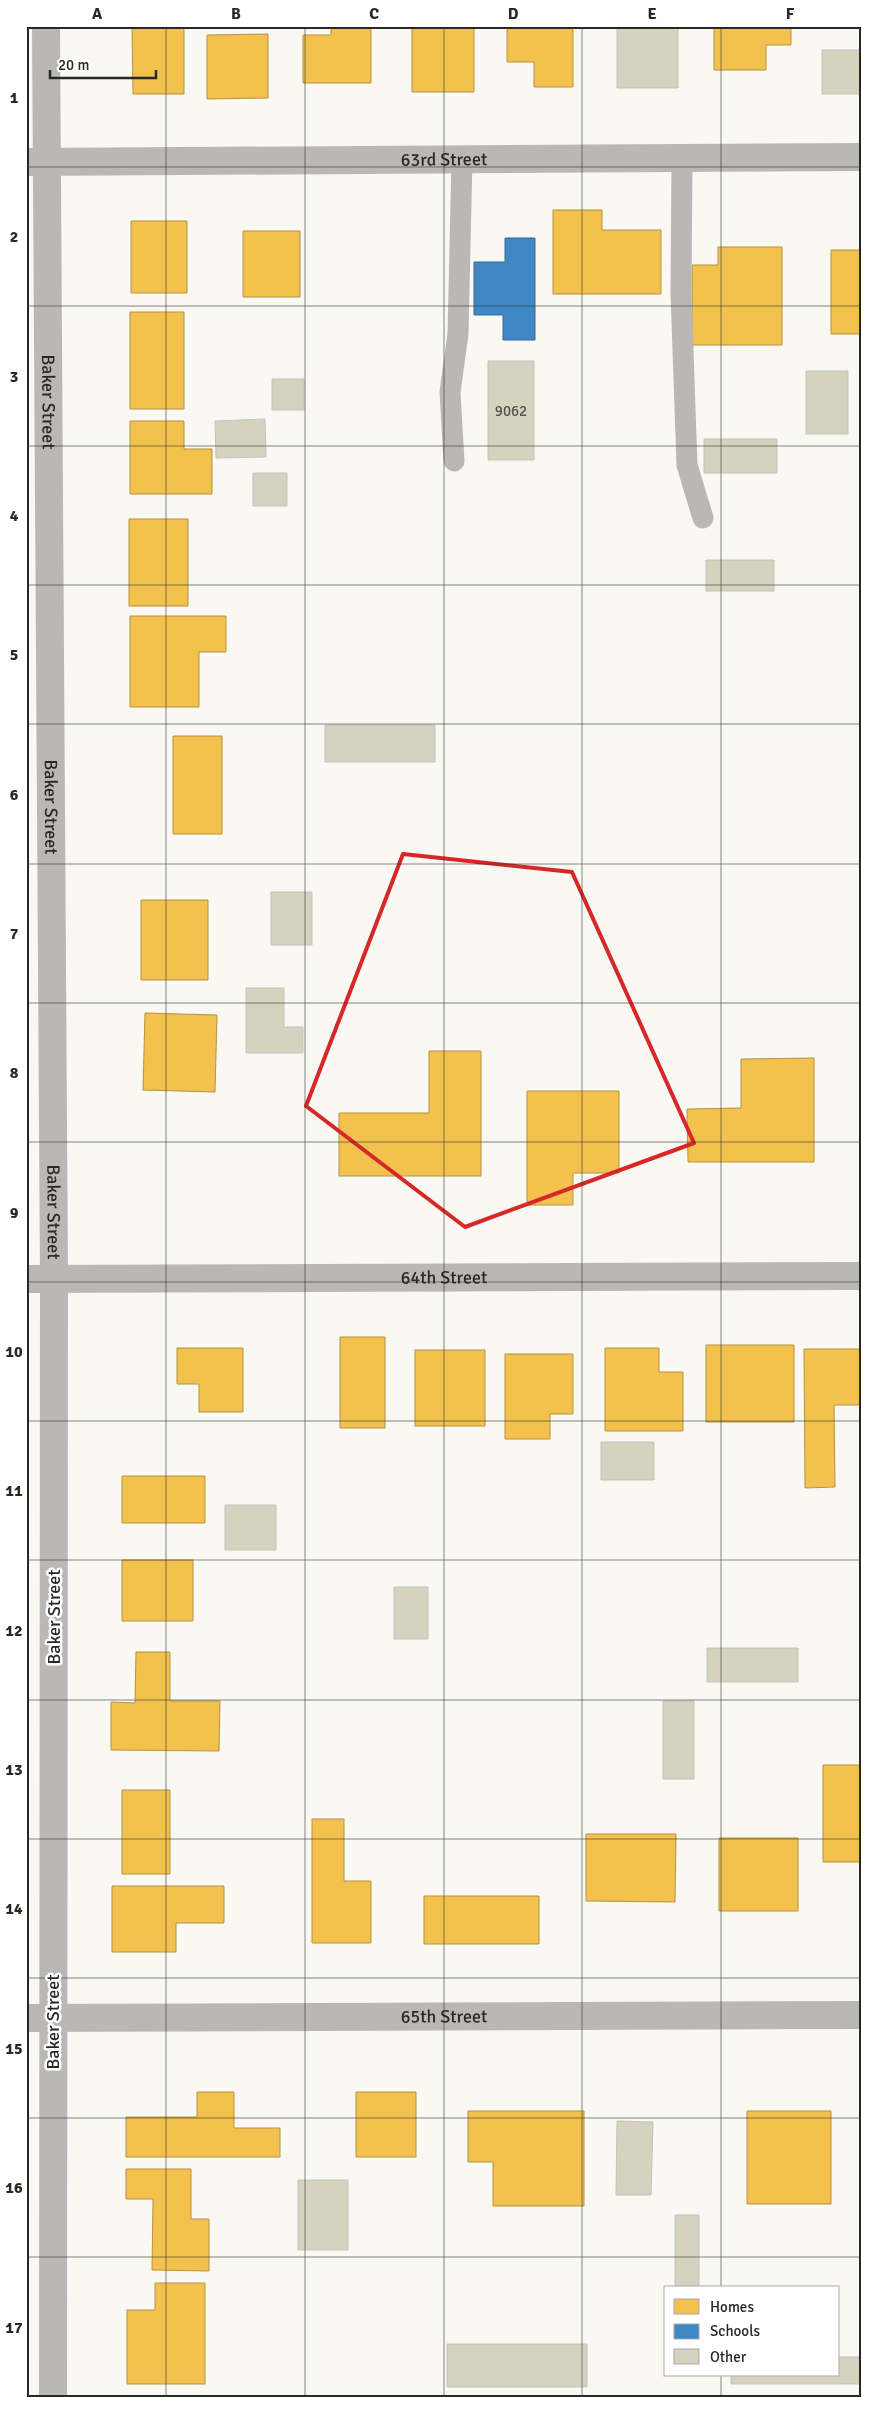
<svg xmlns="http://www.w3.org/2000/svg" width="887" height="2424" font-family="Signika,sans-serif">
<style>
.homes{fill:#f2c14e;stroke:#b69342}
.schools{fill:#3f88c5;stroke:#386b95}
.building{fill:#d5d3c0;stroke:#c3c2be}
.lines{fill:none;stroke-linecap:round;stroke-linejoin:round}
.lane{stroke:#b9b8b7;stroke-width:21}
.street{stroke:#b9b8b7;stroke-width:28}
.marked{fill:none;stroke:#d62828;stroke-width:4;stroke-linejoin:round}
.grid{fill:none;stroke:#292825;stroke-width:1;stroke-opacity:0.55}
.labels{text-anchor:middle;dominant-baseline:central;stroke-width:5;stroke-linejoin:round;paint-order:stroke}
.number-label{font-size:15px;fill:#54534c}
.street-label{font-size:18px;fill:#292825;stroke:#fff}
.neatline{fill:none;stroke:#292825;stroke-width:2}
.grid-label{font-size:16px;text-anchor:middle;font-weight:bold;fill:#292825}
</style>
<rect width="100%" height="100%" fill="#f9f8f3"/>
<path class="homes" d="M132 26H184V94H133Z
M331 26H371V83H303V35H331Z
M412 26H474V92H412Z
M507 26H573V87H534V62H507Z
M714 26H791V45H766V70H714Z
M268 34V98L207 99V35Z
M553 210H602V230H661V294H553Z
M131 221H187V293H131Z
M243 231H300V297H243Z
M718 247H782V345H692V265H718Z
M831 250H861V334H831Z
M130 312H184V409H130Z
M130 421H184V449H212V494H130Z
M129 519H188V606H129Z
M130 616H226V652H199V707H130Z
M173 736H222V834H173Z
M141 900H208V980H141Z
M145 1013 217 1015 215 1092 143 1090Z
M429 1051H481V1176H339V1113H429Z
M814 1058V1162H688L687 1109 741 1108V1059Z
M527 1091H619V1173H573V1205H527Z
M340 1337H385V1428H340Z
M706 1345H794V1422H706Z
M177 1348H243V1412H199V1384H177Z
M605 1348H659V1372H683V1431H605Z
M804 1349H861V1405H834L835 1487 805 1488Z
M415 1350H485V1426H415Z
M505 1354H573V1414H550V1439H505Z
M122 1476H205V1523H122Z
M122 1560H193V1621H122Z
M136 1652H170V1701H220L219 1751 111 1750V1702L135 1703Z
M823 1765H861V1862H823Z
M122 1790H170V1874H122Z
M312 1819H344V1881H371V1943H312Z
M586 1834H676L675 1902 586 1901Z
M719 1838H798V1911H719Z
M112 1886H224V1923H176V1952H112Z
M424 1896H539V1944H424Z
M197 2092H234V2128H280V2157H126V2117H197Z
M356 2092H416V2157H356Z
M468 2111H584V2206H493V2162H468Z
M747 2111H831V2204H747Z
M126 2169H191V2219H209V2271L152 2270 153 2199H126Z
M155 2283H205V2384H127V2310H155Z"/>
<path class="schools" d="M505 238H535V340H503V315H474V262H505Z"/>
<path class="building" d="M617 26H678V88H617Z
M822 50H861V94H822Z
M488 361H534V460H488Z
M806 371H848V434H806Z
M272 379H304V410H272Z
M265 419 266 457 216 458 215 421Z
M704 439H777V473H704Z
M253 473H287V506H253Z
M706 560H774V591H706Z
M325 725H435V762H325Z
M271 892H312V945H271Z
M246 988H284V1027H303V1053H246Z
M601 1442H654V1480H601Z
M225 1505H276V1550H225Z
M394 1587H428V1639H394Z
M707 1648H798V1682H707Z
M663 1701H694V1779H663Z
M617 2121 653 2122 651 2195H616Z
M298 2180H348V2250H298Z
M675 2215H699V2288H675Z
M447 2344H587V2387H447Z
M838 2357H861V2384H731V2375H838Z"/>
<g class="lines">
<path class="lane" d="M682 158 681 293 687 465 703 518
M454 461 450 392 458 334 462 159"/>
<g class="street">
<path id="s1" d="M46 26 54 1279 53 2398"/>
<path id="s2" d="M26 162 861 157"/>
<path id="s3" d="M26 1279 861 1276"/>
<path id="s4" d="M26 2018 861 2015"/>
</g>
</g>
<path class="marked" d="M403 854 572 872 694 1143 465 1227 306 1106Z"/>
<path class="grid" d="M166 26V2398M305 26V2398M444 26V2398M582 26V2398M721 26V2288M26 167H861M26 306H861M26 446H861M26 585H861M26 724H861M26 864H861M26 1003H861M26 1142H861M26 1282H861M26 1421H861M26 1560H861M26 1700H861M26 1839H861M26 1978H861M26 2118H861M26 2257H861M721 2375V2398"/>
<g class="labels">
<g class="number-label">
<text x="511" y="411">9062</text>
</g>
<g class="street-label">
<text stroke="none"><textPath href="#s2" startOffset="418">63rd Street</textPath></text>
<text stroke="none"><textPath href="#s1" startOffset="376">Baker Street</textPath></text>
<text stroke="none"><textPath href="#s1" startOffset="781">Baker Street</textPath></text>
<text stroke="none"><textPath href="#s1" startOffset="1186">Baker Street</textPath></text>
<text stroke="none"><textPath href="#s3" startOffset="418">64th Street</textPath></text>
<text transform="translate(54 1617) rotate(-90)">Baker Street</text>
<text stroke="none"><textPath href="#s4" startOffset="418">65th Street</textPath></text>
<text transform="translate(53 2022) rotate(-90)">Baker Street</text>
</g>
</g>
<rect width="887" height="2424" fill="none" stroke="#ffffff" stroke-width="55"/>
<rect x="664" y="2286" width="175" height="90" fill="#ffffff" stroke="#a9a9a8"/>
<rect x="674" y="2299" width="25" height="15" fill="#f2c14e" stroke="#a9a9a8"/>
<text x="710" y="2312" font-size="15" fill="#292825">Homes</text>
<rect x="674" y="2324" width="25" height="15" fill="#3f88c5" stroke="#a9a9a8"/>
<text x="710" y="2336" font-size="15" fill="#292825">Schools</text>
<rect x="674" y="2349" width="25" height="15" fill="#d5d3c0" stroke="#a9a9a8"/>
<text x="710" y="2362" font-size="15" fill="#292825">Other</text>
<path d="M50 70v8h106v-8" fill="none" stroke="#292825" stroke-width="2.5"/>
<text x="58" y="70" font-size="15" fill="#292825" stroke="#ffffff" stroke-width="4" paint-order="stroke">20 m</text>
<rect x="28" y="28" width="832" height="2368" class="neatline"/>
<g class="grid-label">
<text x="97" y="19">A</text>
<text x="236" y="19">B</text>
<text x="374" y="19">C</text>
<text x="513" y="19">D</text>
<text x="652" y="19">E</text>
<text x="790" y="19">F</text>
<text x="14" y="103">1</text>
<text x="14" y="242">2</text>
<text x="14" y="382">3</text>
<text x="14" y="521">4</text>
<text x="14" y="660">5</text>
<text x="14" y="800">6</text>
<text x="14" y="939">7</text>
<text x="14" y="1078">8</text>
<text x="14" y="1218">9</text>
<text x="14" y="1357">10</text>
<text x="14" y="1496">11</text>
<text x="14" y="1636">12</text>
<text x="14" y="1775">13</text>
<text x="14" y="1914">14</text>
<text x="14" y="2054">15</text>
<text x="14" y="2193">16</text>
<text x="14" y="2333">17</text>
</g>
</svg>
